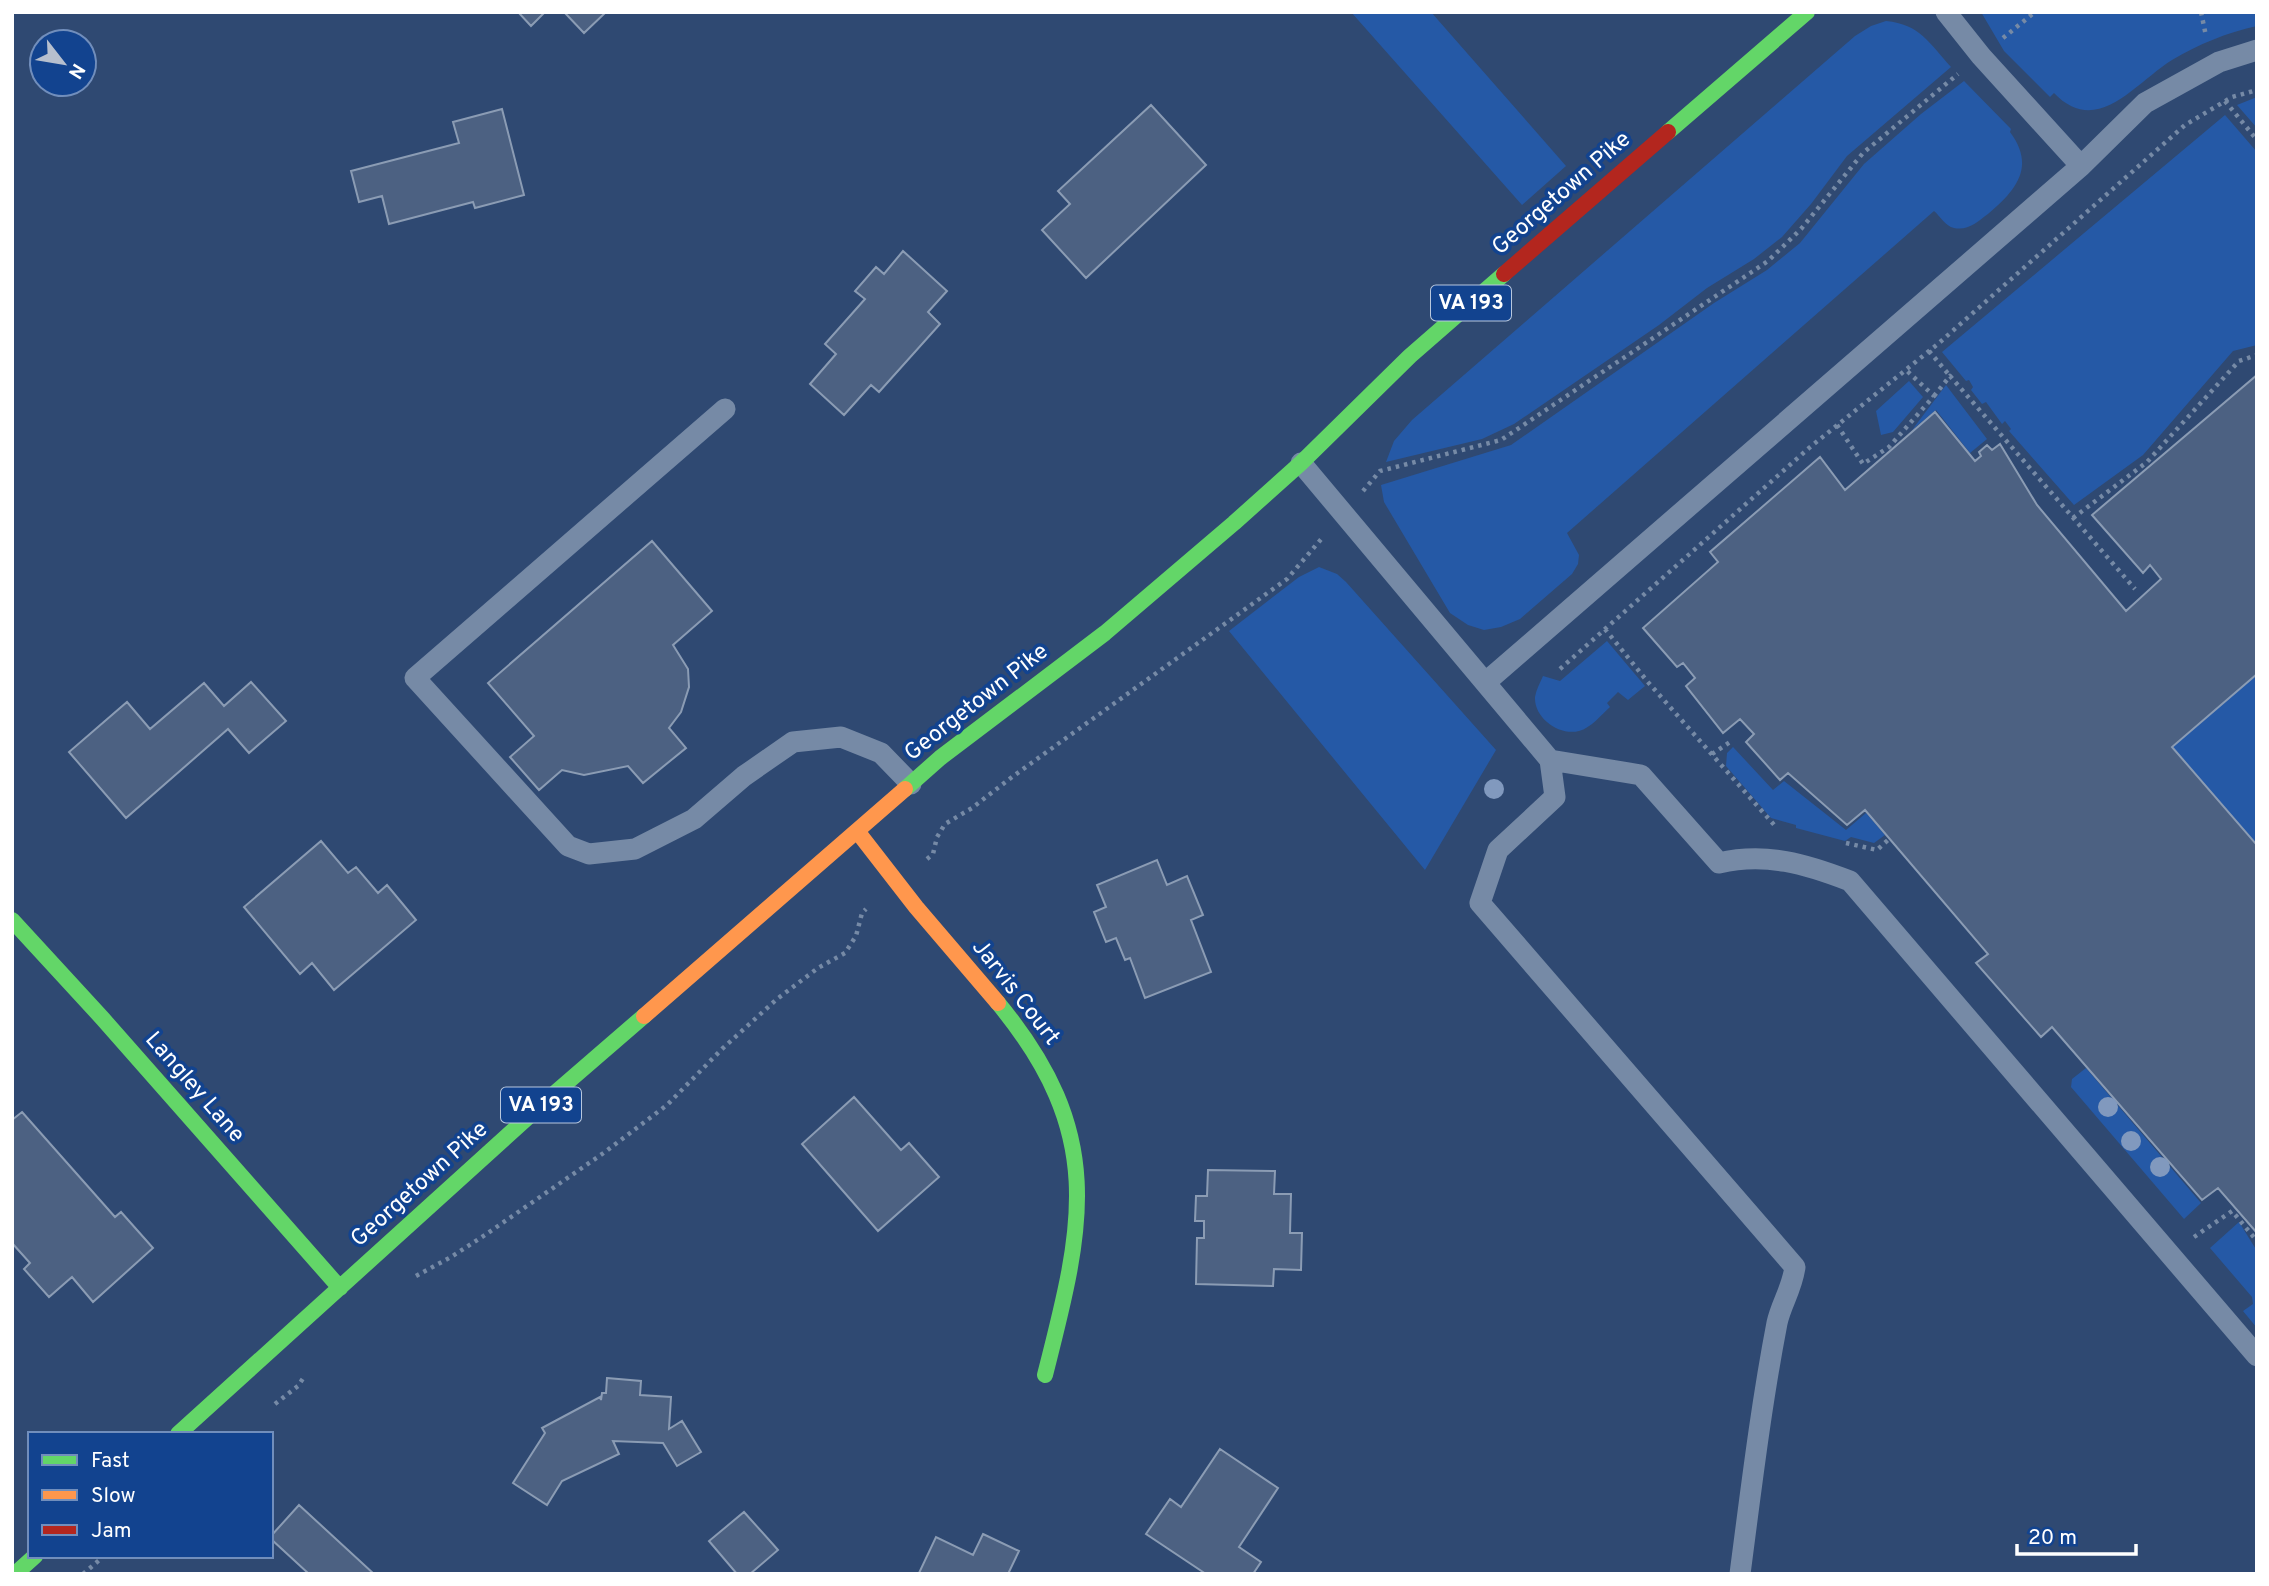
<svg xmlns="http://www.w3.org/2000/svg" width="2269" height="1586" font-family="Overpass,sans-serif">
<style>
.green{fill:#2559a6}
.building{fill:#4c6182;stroke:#8b9cb4;stroke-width:2}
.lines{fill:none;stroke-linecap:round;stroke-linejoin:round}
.path{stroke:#768aa6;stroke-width:4.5;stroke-dasharray:3.5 5;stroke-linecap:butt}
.lane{stroke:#768aa6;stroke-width:21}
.fast{stroke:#63d668;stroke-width:16}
.slow{stroke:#ff974d;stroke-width:16}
.jam{stroke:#b3261e;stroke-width:16}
.tree{fill:#8199be}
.labels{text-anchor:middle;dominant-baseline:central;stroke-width:7;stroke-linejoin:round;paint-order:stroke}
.shield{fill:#12438f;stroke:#b8c7dd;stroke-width:2}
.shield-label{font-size:21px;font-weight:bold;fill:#fff}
.street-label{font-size:23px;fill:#fff;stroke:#12438f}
</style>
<rect width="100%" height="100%" fill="#2f4972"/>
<path class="green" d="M1351 12H1431L1566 166 1522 205Z
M1981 12H2257V26C2226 33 2199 44 2172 60 2135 83 2097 138 2054 93L2050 97 2004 51Z
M1886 21C1920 24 1930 44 1951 67L1847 156 1811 204 1782 237 1754 259 1707 288 1659 325 1514 424 1482 439 1386 462 1394 441 1412 420 1855 36 1871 26Z
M1964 81 2011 129 2010 132C2036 167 2016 190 1988 214 1977 222 1968 231 1954 228 1945 226 1941 217 1934 211L1567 533 1579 555 1578 564 1572 574 1520 619 1501 627 1484 630 1468 625 1450 613 1384 502 1381 485 1511 445 1714 303 1767 270 1800 243 1864 164 1921 114Z
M2257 97V128L2237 105Z
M2225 115 2257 152V345L2233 351 2143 455 2074 505 2009 431 2011 429 2005 421 2002 424 1986 402 1982 404 1971 390 1973 387 1969 380 1966 381 1942 352Z
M1909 381 1923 397 1893 432 1881 435 1876 411Z
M1946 385 1987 439 1970 453 1936 410 1912 430Z
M1319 567 1337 574 1346 582 1496 750 1425 870 1229 631 1299 577Z
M1607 641 1645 686 1628 700 1618 692 1607 703 1610 707C1601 715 1591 728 1579 731 1559 736 1534 718 1535 697 1536 690 1540 683 1543 676L1560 681Z
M2257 674V845L2172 747Z
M1733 747 1773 790 1784 781 1846 830 1866 813 1885 835 1874 843 1851 837 1845 841 1796 828V825L1771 818 1726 766 1727 753Z
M2086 1068 2201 1203 2184 1219 2071 1087 2072 1079Z
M2239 1222 2257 1251V1328L2243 1311 2253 1304 2252 1297 2210 1248Z"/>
<path class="building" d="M518 12H545L531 26Z
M564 12H606L584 33Z
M1151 105 1206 165 1086 278 1042 230 1070 204 1058 191Z
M502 109 524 195 475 208 473 202 389 224 382 196 359 202 351 171 459 143 453 122Z
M903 251 947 291 928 312 940 324 879 392 871 385 844 415 810 384 836 354 825 344 865 299 855 291 876 267 884 274Z
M2257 375V674L2172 747 2257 845V1233L2218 1188 2202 1200 2052 1027 2041 1037 1976 963 1988 954 1865 810 1847 825 1788 773 1780 780 1746 742 1754 734 1740 719 1723 733 1686 686 1695 678 1683 663 1677 667 1643 628 1718 562 1710 552 1820 457 1845 490 1935 412 1975 461 1981 456 1979 452 1987 445 1992 450 2000 444 2037 505 2126 611 2161 579 2150 565 2143 573 2092 515Z
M652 541 712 611 673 645 688 669 689 687 681 712 669 728 686 748 643 783 628 766 584 775 562 770 539 790 510 757 534 736 488 683Z
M251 682 286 721 249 753 228 729 126 818 69 752 127 702 150 729 204 683 224 706Z
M321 841 348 873 356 867 378 893 387 885 416 920 334 990 312 963 300 974 244 907Z
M1157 860 1167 885 1187 876 1203 915 1191 920 1211 972 1145 998 1130 958 1125 960 1116 938 1106 942 1094 912 1106 907 1097 885Z
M854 1097 901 1150 909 1143 939 1177 878 1231 802 1144Z
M22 1112 115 1217 121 1212 153 1248 93 1302 72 1277 49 1297 24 1269 30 1263 12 1243V1120Z
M1208 1170 1275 1171 1274 1194H1291L1290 1233H1302L1301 1270 1274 1269 1273 1286 1196 1284 1197 1238H1204V1221H1195L1196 1196H1207Z
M607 1378 641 1381 640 1395 671 1397 669 1429 682 1421 701 1452 677 1466 663 1443 613 1441 619 1454 562 1481 547 1505 513 1483 545 1433 542 1428 600 1397 601 1400 602 1393H606Z
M1220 1449 1278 1488 1239 1547 1261 1562 1253 1574H1206L1146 1534 1170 1499 1181 1507Z
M299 1505 374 1574H309L271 1539V1536Z
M744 1512 778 1550 750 1574H737L709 1541Z
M983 1534 1019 1551 1008 1574 919 1573 936 1537 973 1555Z"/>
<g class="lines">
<path class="path" d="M2201 12 2206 36
M2003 38 2035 12
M2225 101 2257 140
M1929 351 1950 376
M1934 396 1950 376 2135 589
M1837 425 1863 464 1889 447 1934 396 1906 370
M1363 491 1380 471 1501 440 1768 261 1801 229 1863 153 1958 74
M2073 518 2147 462 2239 361 2257 355
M1605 629 1647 681 1776 827
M1560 669 1809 448 1939 343 2185 125 2232 97 2257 90
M1712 754 1730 742
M1846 843 1877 850 1888 840
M927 859 933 854 937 837 945 824 972 808 1012 777 1287 579 1323 537
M2194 1237 2232 1211 2257 1241
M416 1276 451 1257 485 1235 605 1152 667 1105 722 1049 777 999 818 968 845 953 856 936 862 913 866 909
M275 1404 298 1386 304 1377
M83 1574 104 1556"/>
<path class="lane" d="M1946 12 1981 56 2081 166
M725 409 415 678 568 846 589 854 635 849 694 819 744 776 793 742 841 737 881 753 911 784
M1301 463 1550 760 1555 797 1498 850 1480 903 1795 1267C1792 1289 1781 1304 1777 1323 1761 1406 1751 1490 1740 1574
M1486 682 2081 166 2145 103 2219 62 2257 50
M1550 760 1641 775 1719 863C1766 852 1806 864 1850 881L2257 1356"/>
<path class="fast" d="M1668 132 1807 12
M905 789 940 758 1105 633 1234 523 1301 463 1410 356 1504 274
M12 920 103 1019 340 1288
M998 1003C1106 1134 1084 1223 1045 1375
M178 1434 548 1099 644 1016
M15 1574 35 1556"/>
<path class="slow" d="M857 831 916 907 998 1003
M644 1016 905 789"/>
<path class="jam" d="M1504 274 1668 132"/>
</g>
<g class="tree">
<circle cx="1494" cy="789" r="10"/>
<circle cx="2108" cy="1107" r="10"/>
<circle cx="2131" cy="1141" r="10"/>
<circle cx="2160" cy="1167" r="10"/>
</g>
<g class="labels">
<g class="shield">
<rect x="1431" y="285.5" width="80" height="35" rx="5"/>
<rect x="501" y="1087.5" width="80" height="35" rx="5"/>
</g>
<g class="shield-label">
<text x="1471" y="303">VA 193</text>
<text x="541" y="1105">VA 193</text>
</g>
<g class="street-label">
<text transform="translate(1562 194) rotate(-41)">Georgetown Pike</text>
<text transform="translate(977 703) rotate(-38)">Georgetown Pike</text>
<text transform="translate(1015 993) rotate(52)">Jarvis Court</text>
<text transform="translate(194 1088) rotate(49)">Langley Lane</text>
<text transform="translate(420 1185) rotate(-42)">Georgetown Pike</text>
</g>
</g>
<rect width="2269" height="1586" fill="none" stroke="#ffffff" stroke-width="28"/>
<rect x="28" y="1432" width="245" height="126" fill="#12438f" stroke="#718ebc" stroke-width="2"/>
<rect x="42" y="1455" width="35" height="10" fill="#63d668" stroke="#718ebc" stroke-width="2"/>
<text x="91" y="1467" font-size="21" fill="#ffffff">Fast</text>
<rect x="42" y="1490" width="35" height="10" fill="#ff974d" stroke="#718ebc" stroke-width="2"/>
<text x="91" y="1502" font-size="21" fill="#ffffff">Slow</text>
<rect x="42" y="1525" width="35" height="10" fill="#b3261e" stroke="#718ebc" stroke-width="2"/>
<text x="91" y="1537" font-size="21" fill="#ffffff">Jam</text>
<g transform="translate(63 63) rotate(121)"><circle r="33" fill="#12438f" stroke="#718ebc" stroke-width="2"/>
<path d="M0-5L12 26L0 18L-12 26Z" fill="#b6bfce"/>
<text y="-10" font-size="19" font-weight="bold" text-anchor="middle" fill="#ffffff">N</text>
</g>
<path d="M2017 1544v10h119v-10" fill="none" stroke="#ffffff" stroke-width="3.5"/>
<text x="2028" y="1544" font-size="21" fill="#ffffff" stroke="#12438f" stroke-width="5" paint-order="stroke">20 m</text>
</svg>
